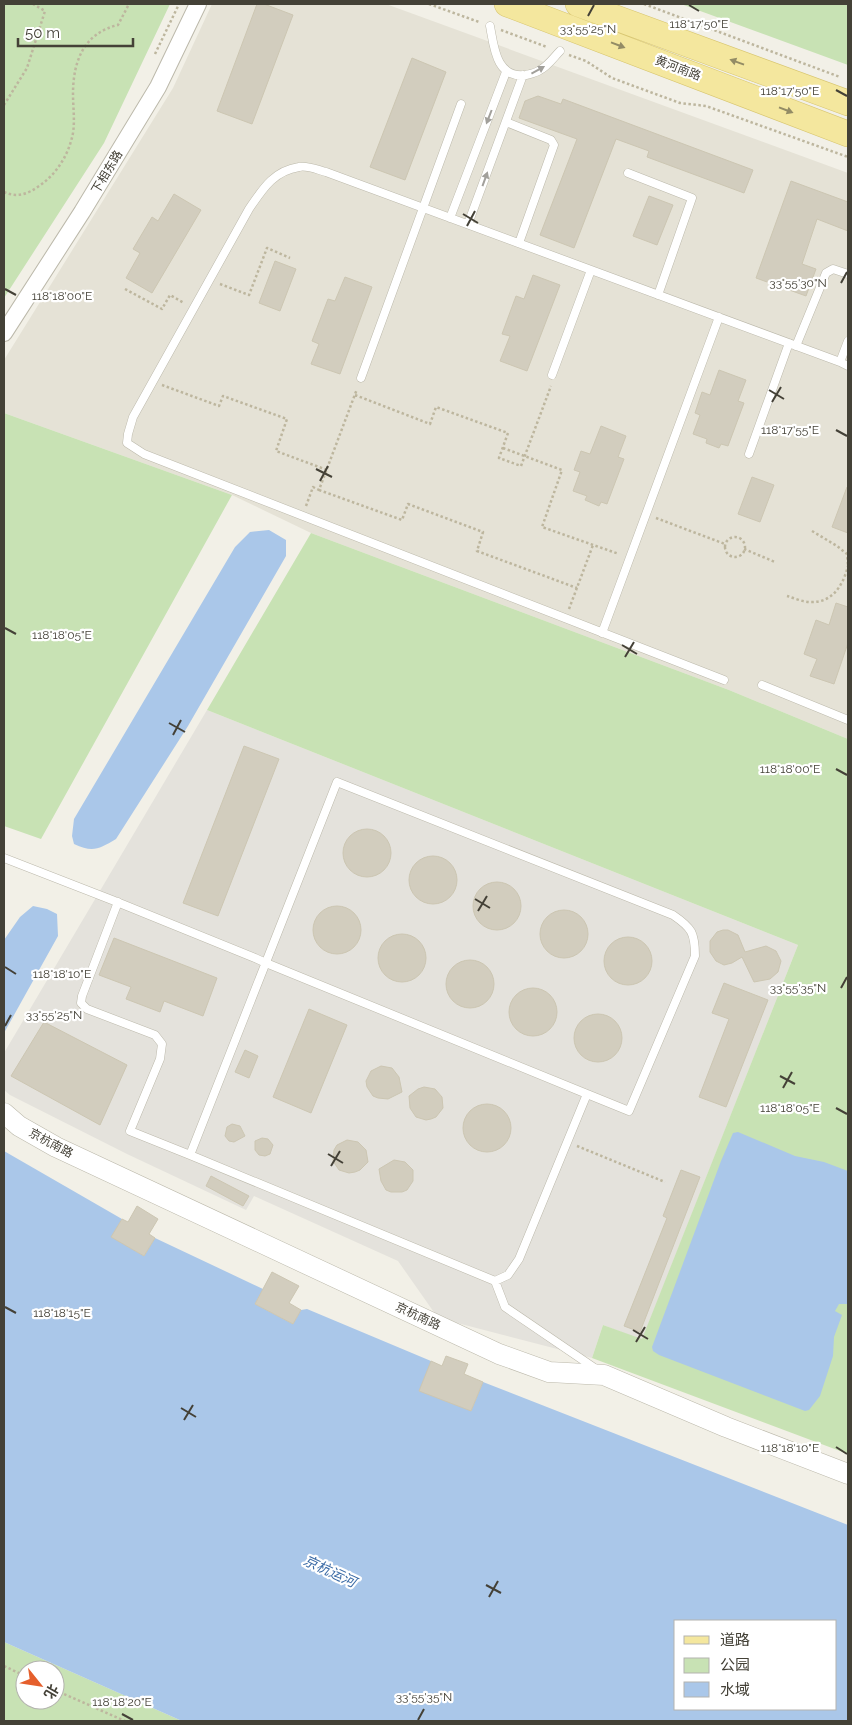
<svg xmlns="http://www.w3.org/2000/svg" width="852" height="1725" font-family="Raleway,'Noto Sans SC',sans-serif">
<style>
.residential{fill:#e5e2d6}
.industrial{fill:#e4e2dc}
.green{fill:#c8e2b4;fill-rule:evenodd}
.water{fill:#aac7e9;fill-rule:evenodd}
.building{fill:#d2cdbe;stroke:#ccc6b2}
.lines{fill:none;stroke-linecap:round;stroke-linejoin:round}
.service-casing{stroke:#bcb9ab;stroke-width:9}
.minor-casing{stroke:#bcb9ab;stroke-width:18}
.tertiary-casing{stroke:#bcb9ab;stroke-width:21}
.primary-casing{stroke:#d8c670;stroke-width:26}
.path{stroke:#bdb69e;stroke-width:2.5;stroke-dasharray:2.5 2.5;stroke-linecap:butt}
.service{stroke:#fff;stroke-width:8}
.minor{stroke:#fff;stroke-width:16}
.tertiary{stroke:#fff;stroke-width:20}
.primary{stroke:#f4e79e;stroke-width:25}
.oneway{fill:#938c65}
.oneway2{fill:#a2a09b}
.ticks{fill:none;stroke:#444137;stroke-width:2}
.labels{text-anchor:middle;dominant-baseline:central;stroke-width:4.5;stroke-linejoin:round;paint-order:stroke}
.street-label{font-size:12px;fill:#444137;stroke:#fff}
.water-label{font-size:14px;font-style:italic;fill:#3b6ba6;stroke:#fff}
.ticks-label{font-size:12px;text-anchor:middle;fill:#444137;stroke:#fff;stroke-width:4.5;stroke-linejoin:round;paint-order:stroke}
</style>
<rect width="100%" height="100%" fill="#f2f0e7"/>
<path class="residential" d="M212 4H386L848 173V739L729 690 311 533 232 495 4 413V360L173 88Z"/>
<path class="industrial" d="M207 710 798 945 642 1340 603 1325 592 1358 438 1318 398 1261 254 1196 246 1210 127 1154 10 1095 4 1090V1053Z"/>
<path class="green" d="M4 4H170L104 143 4 298Z
M681 4H848V65Z
M4 413 232 495 41 839 4 826Z
M311 533 729 690 848 739V1454L592 1358 603 1325 642 1339 798 945 207 710Z
M4 1642 182 1721H4ZM25 1670H55V1700H25Z"/>
<path class="water" d="M269 530 286 540V556L188 726 116 839C99 849 93 853 74 844L72 836 74 819 235 547 250 532Z
M33 906 47 909 57 914 58 936 4 1033V940L20 917Z
M738 1132 795 1156 824 1162 848 1171V1304H839L835 1311 842 1315 834 1337 833 1356 820 1396 809 1410 805 1411 659 1355 653 1351 652 1347 721 1161 733 1133Z
M4 1151 122 1219 112 1237 144 1256 155 1238 263 1289 255 1304 293 1324 301 1310 307 1309 431 1361 471 1411 483 1382 848 1525V1721H182L4 1642ZM676 1621H836V1709H676Z"/>
<path class="building" d="M257 4H264L293 15 252 124 217 111Z
M412 58 446 72 405 180 370 167Z
M538 96 561 104 563 99 753 170 744 193 647 157 649 151 616 139 574 248 540 235 577 139 519 118 525 101Z
M791 181 848 202V231L817 219 802 264 816 269 806 296 756 278Z
M174 194 201 210 152 293 126 278 140 253 133 249 152 217 158 221Z
M649 196 673 205 657 245 633 236Z
M275 261 296 269 280 311 259 303Z
M533 275 560 285 527 371 500 361 510 336 502 334 516 296 524 299Z
M345 277 372 287 340 374 311 364 319 344 312 341 328 299 335 301Z
M719 370 746 380 738 401 744 403 728 446 721 444 719 448 706 443 707 439 693 434 700 415 695 413 702 392 710 395Z
M601 426 626 436 618 457 624 459 607 504 601 502 599 506 585 500 587 496 573 491 580 472 574 470 581 451 590 454Z
M752 477 774 485 760 522 738 514Z
M847 487H848V533L832 527Z
M836 603 848 607V643L834 684 810 676 817 659 804 654 816 620 829 625Z
M244 746 279 759 218 916 183 903Z
M343 853a24 24 0 1 1 48 0a24 24 0 1 1-48 0Z
M409 880a24 24 0 1 1 48 0a24 24 0 1 1-48 0Z
M473 906a24 24 0 1 1 48 0a24 24 0 1 1-48 0Z
M313 930a24 24 0 1 1 48 0a24 24 0 1 1-48 0Z
M540 934a24 24 0 1 1 48 0a24 24 0 1 1-48 0Z
M723 930H728L738 935 745 952 766 946 776 951 781 961 778 972 770 979 754 982 742 957 732 963 724 965 716 961 710 952V941L717 932Z
M378 958a24 24 0 1 1 48 0a24 24 0 1 1-48 0Z
M604 961a24 24 0 1 1 48 0a24 24 0 1 1-48 0Z
M114 938 217 978 203 1016 164 1001 160 1012 126 999 131 987 99 975Z
M446 984a24 24 0 1 1 48 0a24 24 0 1 1-48 0Z
M724 983 768 1000 726 1107 699 1097 729 1019 712 1013Z
M509 1012a24 24 0 1 1 48 0a24 24 0 1 1-48 0Z
M309 1009 347 1025 311 1113 273 1097Z
M574 1038a24 24 0 1 1 48 0a24 24 0 1 1-48 0Z
M44 1022 127 1065 100 1125 11 1076Z
M245 1050 258 1056 249 1078 235 1072Z
M381 1066 392 1068 399 1077 402 1092 388 1099 378 1098 373 1096 367 1087 366 1081 371 1071Z
M424 1087 435 1089 442 1097 443 1108 436 1117 431 1119 426 1120 416 1117 410 1108 409 1096 418 1089Z
M463 1128a24 24 0 1 1 48 0a24 24 0 1 1-48 0Z
M232 1124 240 1126 245 1136 234 1142 229 1141 225 1136 227 1127Z
M262 1138 268 1139 273 1145 270 1154 265 1156 259 1155 255 1150V1141Z
M347 1140 358 1142 366 1150 368 1162 360 1170 355 1172 349 1173 339 1170 333 1161 334 1150 337 1145Z
M394 1160 405 1162 413 1170V1181L407 1190 402 1192H391L386 1190 381 1181 379 1169Z
M681 1170 700 1177 640 1332 624 1326 667 1218 663 1216Z
M211 1176 249 1196 243 1206 206 1186Z
M137 1206 158 1219 149 1234 155 1238 144 1256 111 1237 122 1219 128 1222Z
M272 1272 299 1286 289 1303 301 1310 293 1324 255 1304Z
M446 1356 468 1364 464 1374 483 1382 471 1411 419 1391 431 1361 442 1366Z"/>
<g class="lines">
<defs>
<path id="service" d="M490 26C494 47 496 79 526 75 530 74 536 73 540 70 548 66 554 57 560 51
M506 122 551 140 554 145 519 243
M628 173 692 198 658 295
M450 218 506 72
M468 224 523 75
M796 346 826 273 833 269 848 274
M840 362 848 341
M552 375 591 270
M361 378 461 104
M749 454 789 343
M602 633 719 317
M724 680 144 454 127 443 128 434 133 417 249 209C262 190 273 171 299 167 307 165 318 170 326 172L840 362 848 366
M762 685 848 720
M4 858 112 900 255 958 266 963 587 1094 629 1111 695 956C695 933 692 928 673 915L337 782 190 1155 495 1281 508 1275 519 1259 587 1094
M118 902 82 996 81 1003 87 1009 155 1035 162 1044 160 1059 130 1131 190 1155
M495 1281 505 1307 596 1369"/>
<path id="minor" d="M4 333 82 212 158 87 198 4"/>
<path id="tertiary" d="M4 1113 19 1126 56 1147 499 1354 549 1372 604 1375 726 1427 848 1474"/>
<path id="primary" d="M507 4 848 134
M578 4 848 103"/>
</defs>
<use href="#service" class="service-casing"/>
<use href="#minor" class="minor-casing"/>
<use href="#tertiary" class="tertiary-casing"/>
<use href="#primary" class="primary-casing"/>
<path class="path" d="M429 4 479 22
M644 4 840 77
M501 30 547 47
M155 54 179 4
M569 55 586 61 612 78 680 103 706 106 848 157
M4 105 27 68 45 11 33 4
M4 192C17 198 28 194 39 186 57 174 69 154 73 133 75 120 73 107 73 94 73 61 84 33 118 25L129 4
M220 284 249 295 267 248 290 258
M125 289 162 309 170 295 184 303
M162 385 219 406 223 396 287 419 276 451 327 470
M355 395 430 424 436 407 508 433 499 458 521 466 551 386
M503 448 562 470 542 527 619 554
M319 490 402 520 408 504 483 532 477 551 577 588
M306 506 313 487 319 490 357 389
M656 518 725 544
M812 531 837 546 847 554 848 565
M725 547a10 10 0 1 1 20 0a10 10 0 1 1-20 0Z
M744 549 775 562
M787 596C794 598 803 602 810 602 833 603 843 585 848 566
M569 609 593 545
M577 1146 665 1182
M4 1666 25 1676
M55 1690 125 1721"/>
<use href="#service" class="service"/>
<use href="#minor" class="minor"/>
<use href="#tertiary" class="tertiary"/>
<use href="#primary" class="primary"/>
</g>
<defs><path id="oneway-solid" d="M-6-.8H1V-3.2L6.5 0L1 3.2V.8H-6Z" transform="scale(1.25)"/></defs>
<g class="oneway">
<use href="#oneway-solid" transform="translate(618 45) rotate(21)"/>
<use href="#oneway-solid" transform="translate(737 62) rotate(-160)"/>
<use href="#oneway-solid" transform="translate(786 110) rotate(21)"/>
</g>
<g class="oneway2">
<use href="#oneway-solid" transform="translate(538 70) rotate(-29)"/>
<use href="#oneway-solid" transform="translate(489 117) rotate(111)"/>
<use href="#oneway-solid" transform="translate(485 179) rotate(-70)"/>
</g>
<path class="ticks" d="M689 5 699 11M588 16 594 5M836 90 847 96M463 214 478 223M467 226 475 211M841 283 847 272M5 289 16 295M769 390 784 399M772 402 781 387M836 430 847 436M316 469 332 477M320 481 328 466M5 628 16 634M622 645 637 654M625 657 634 642M169 723 185 732M173 735 181 720M836 769 847 775M475 899 490 908M478 911 487 896M5 967 16 974M841 988 847 977M5 1026 11 1015M780 1076 795 1084M783 1088 792 1072M836 1108 847 1114M328 1154 343 1163M331 1166 340 1151M5 1307 16 1313M633 1330 648 1339M636 1342 645 1327M181 1408 196 1417M184 1420 193 1405M836 1447 847 1454M486 1585 501 1593M489 1597 498 1581M122 1714 133 1720M418 1720 424 1709"/>
<g class="labels">
<g class="street-label">
<text transform="translate(678 68) rotate(21)">黄河南路</text>
<text transform="translate(107 172) rotate(-59)">下相东路</text>
<text transform="translate(51 1143) rotate(28)">京杭南路</text>
<text transform="translate(418 1316) rotate(25)">京杭南路</text>
</g>
<g class="water-label">
<text transform="translate(330 1571) rotate(25)">京杭运河</text>
</g>
</g>
<g class="ticks-label">
<text x="699" y="28">118°17'50"E</text>
<text x="588" y="33">33°55'25"N</text>
<text x="790" y="95">118°17'50"E</text>
<text x="798" y="287">33°55'30"N</text>
<text x="62" y="300">118°18'00"E</text>
<text x="790" y="434">118°17'55"E</text>
<text x="62" y="639">118°18'05"E</text>
<text x="790" y="773">118°18'00"E</text>
<text x="62" y="978">118°18'10"E</text>
<text x="798" y="992">33°55'35"N</text>
<text x="54" y="1019">33°55'25"N</text>
<text x="790" y="1112">118°18'05"E</text>
<text x="62" y="1317">118°18'15"E</text>
<text x="790" y="1452">118°18'10"E</text>
<text x="424" y="1701">33°55'35"N</text>
<text x="122" y="1706">118°18'20"E</text>
</g>
<rect width="852" height="1725" fill="none" stroke="#444137" stroke-width="10"/>
<rect x="674" y="1620" width="162" height="90" fill="#ffffff" stroke="#b4b3af"/>
<rect x="684" y="1636" width="25" height="8" fill="#f4e79e" stroke="#b4b3af"/>
<text x="720" y="1645" font-size="15" fill="#444137">道路</text>
<rect x="684" y="1658" width="25" height="15" fill="#c8e2b4" stroke="#b4b3af"/>
<text x="720" y="1670" font-size="15" fill="#444137">公园</text>
<rect x="684" y="1682" width="25" height="15" fill="#aac7e9" stroke="#b4b3af"/>
<text x="720" y="1695" font-size="15" fill="#444137">水域</text>
<g transform="translate(40 1685) rotate(120)"><circle r="24" fill="#ffffff" stroke="#b4b3af"/>
<path d="M0-4L9 19L0 12L-9 19Z" fill="#e55f2c"/>
<text y="-8" font-size="14" font-weight="bold" text-anchor="middle" fill="#444137">北</text>
</g>
<path d="M18 38v8h115v-8" fill="none" stroke="#444137" stroke-width="2.5"/>
<text x="25" y="38" font-size="15" fill="#444137" stroke="#ffffff" stroke-width="4" paint-order="stroke">50 m</text>
</svg>
